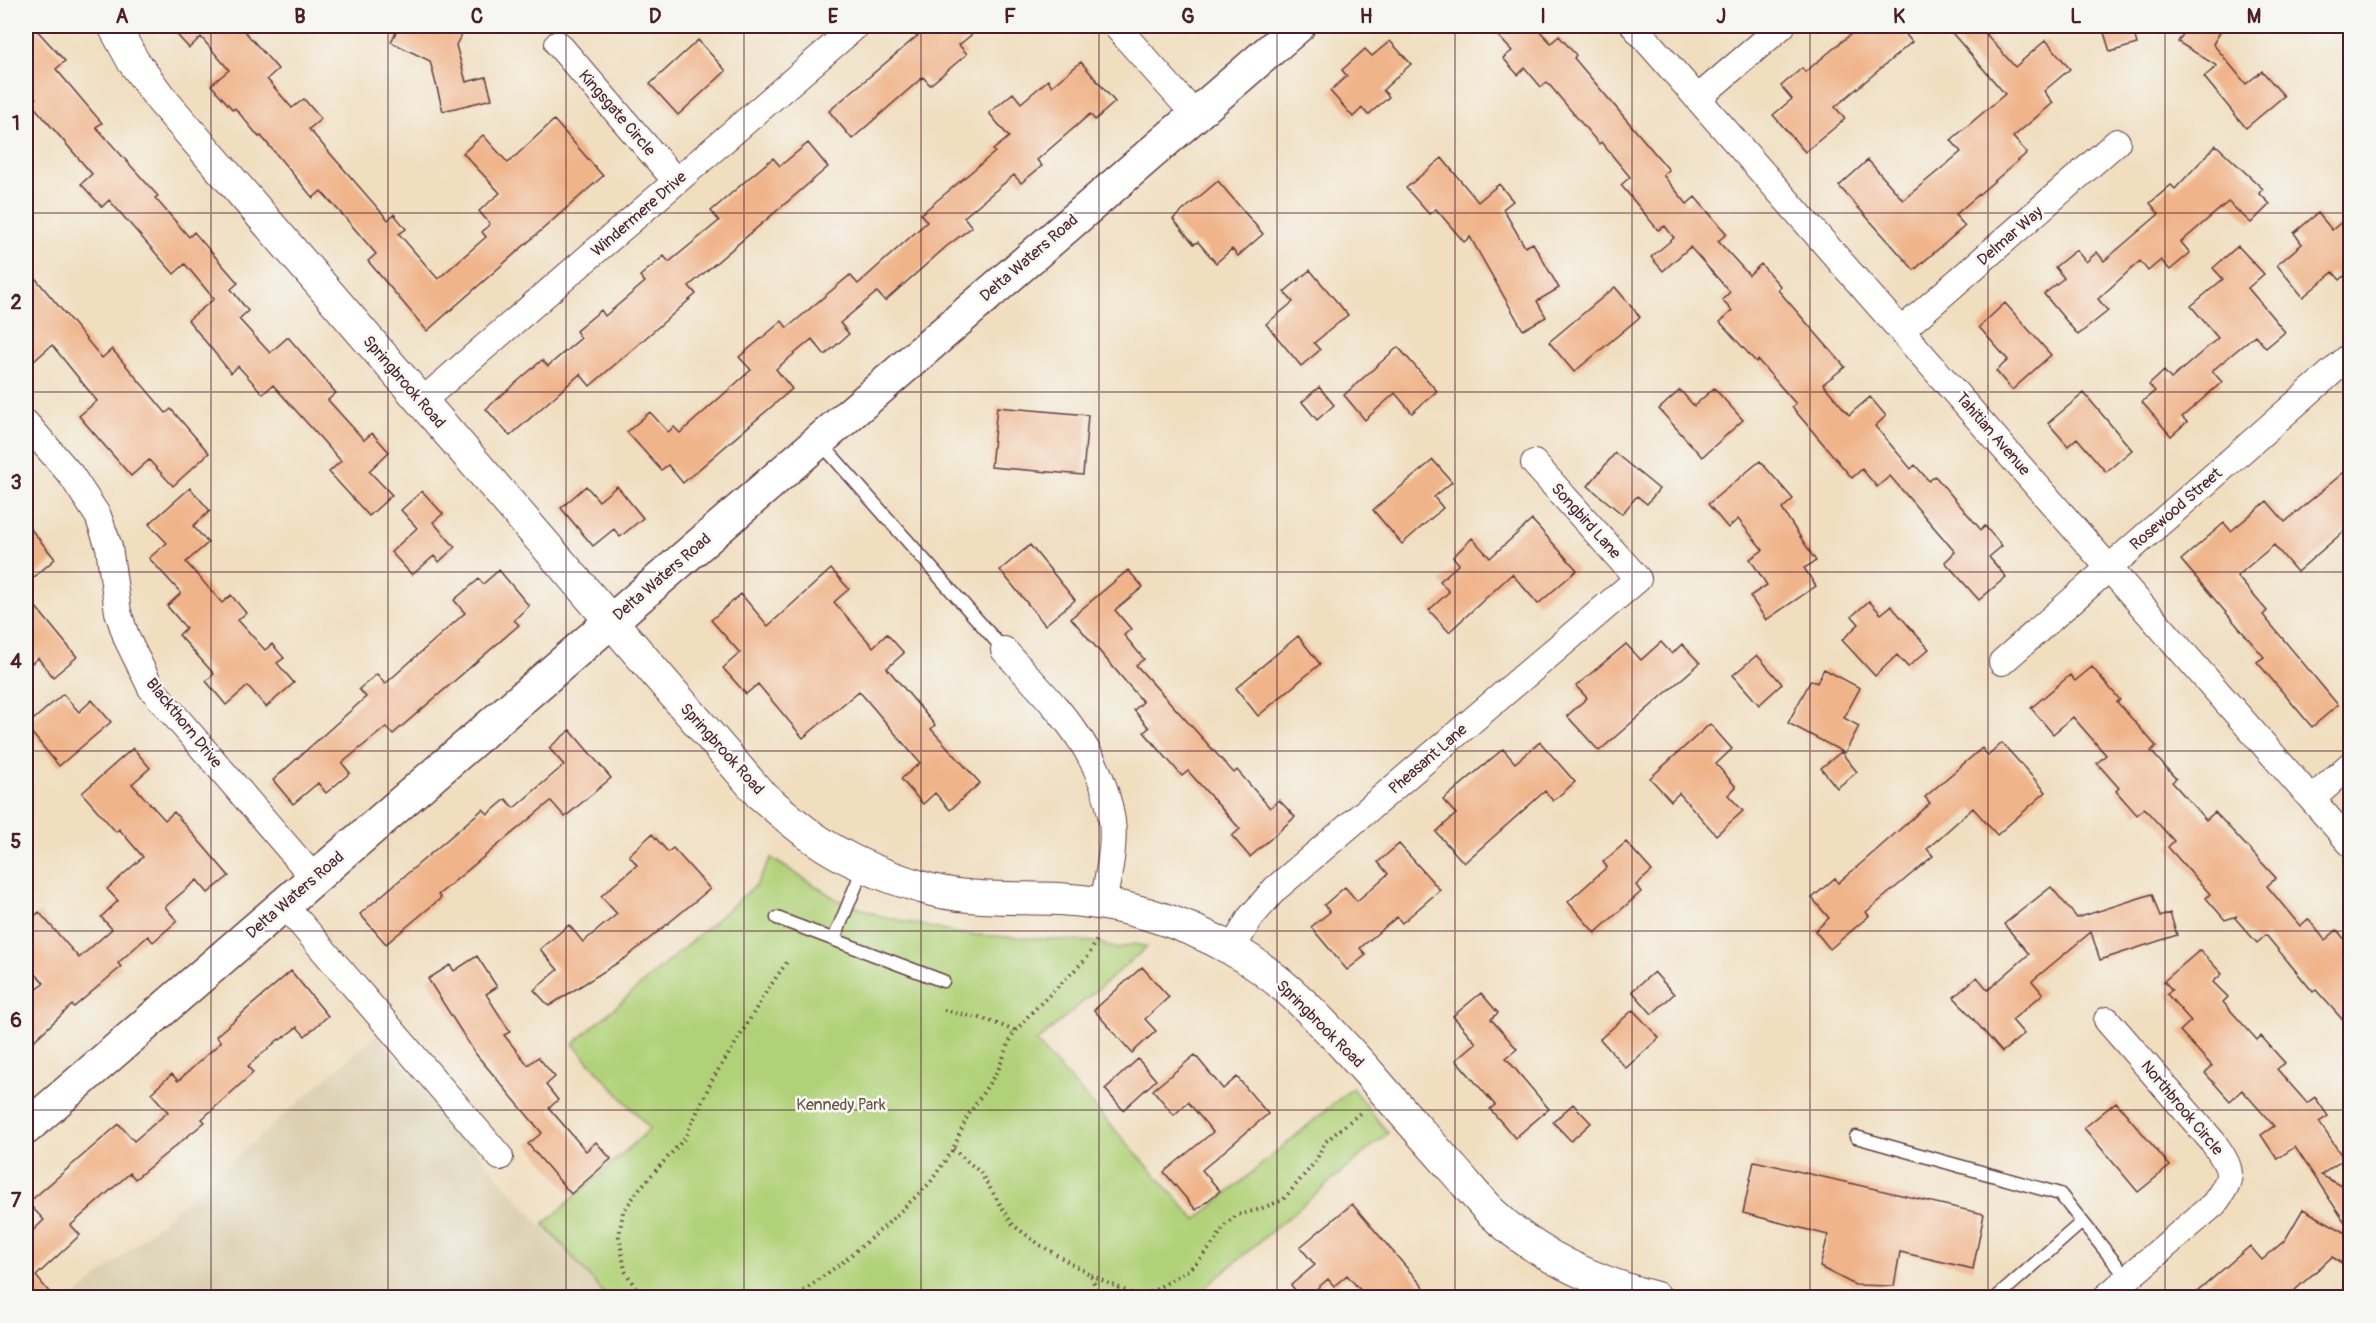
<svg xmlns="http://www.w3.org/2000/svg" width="2376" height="1323" font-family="Pangolin,sans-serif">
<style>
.built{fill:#dcd0b1}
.green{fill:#b1d178;stroke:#7e7852;stroke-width:1.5}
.building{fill:#f0b48a}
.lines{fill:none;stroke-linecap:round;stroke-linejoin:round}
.service-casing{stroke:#633c41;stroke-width:15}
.minor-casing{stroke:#633c41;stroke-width:28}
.tertiary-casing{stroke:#633c41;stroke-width:34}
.secondary-casing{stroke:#633c41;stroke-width:36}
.path{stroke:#633c41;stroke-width:4;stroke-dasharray:1.5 4.5;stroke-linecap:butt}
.service{stroke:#fff;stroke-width:12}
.minor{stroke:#fff;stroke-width:26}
.tertiary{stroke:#fff;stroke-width:32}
.secondary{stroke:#fff;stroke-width:33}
.grid{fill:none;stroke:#4a1f2b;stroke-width:1.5;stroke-opacity:0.55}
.labels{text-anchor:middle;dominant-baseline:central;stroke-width:5;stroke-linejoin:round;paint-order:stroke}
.street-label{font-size:16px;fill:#4a1f2b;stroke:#f6f6f2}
.park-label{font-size:16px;fill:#695442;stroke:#f6f6f2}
.neatline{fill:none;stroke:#4a1f2b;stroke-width:2}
.grid-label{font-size:20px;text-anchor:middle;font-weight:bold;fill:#4a1f2b}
</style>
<rect width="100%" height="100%" fill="#f6f6f2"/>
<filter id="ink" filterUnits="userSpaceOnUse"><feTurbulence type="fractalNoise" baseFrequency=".0167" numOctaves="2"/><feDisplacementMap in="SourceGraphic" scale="12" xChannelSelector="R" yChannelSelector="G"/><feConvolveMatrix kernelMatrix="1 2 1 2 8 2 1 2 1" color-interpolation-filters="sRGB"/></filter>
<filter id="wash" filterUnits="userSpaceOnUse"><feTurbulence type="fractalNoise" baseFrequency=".008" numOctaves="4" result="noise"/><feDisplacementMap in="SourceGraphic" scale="24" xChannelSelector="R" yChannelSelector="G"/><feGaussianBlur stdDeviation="1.35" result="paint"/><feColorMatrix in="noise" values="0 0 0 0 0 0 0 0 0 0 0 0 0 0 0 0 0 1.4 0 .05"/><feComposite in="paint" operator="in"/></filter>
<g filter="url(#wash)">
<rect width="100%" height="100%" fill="#f0debf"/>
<path class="built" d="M376 1035 541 1226 544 1224 608 1298H74Z"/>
<path class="green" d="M771 858 836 899 881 916 960 934 1096 942 1118 949 1134 944 1147 947 1036 1042 1196 1220 1352 1088 1388 1133 1194 1297H607L544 1224 650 1129 573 1044 756 885Z"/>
<g id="blocks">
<path class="building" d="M26 26H33L65 61 56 69 102 123 96 127 158 196 155 198 189 237 194 232 238 283 231 289 248 311 239 319 270 353 288 337 336 393 328 400 364 440 372 433 389 452 369 471 392 495 369 516 329 472 341 461 273 385 263 394 238 366 231 373 188 320 214 299 185 264 174 274 109 200 102 207 81 184 92 174 31 103 36 99 26 87Z
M169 26H240L278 69 267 79 292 108 304 99 321 119 309 129 388 220 394 214 406 229 399 234 438 279 486 237 482 232 490 224 479 211 500 193 463 153 483 135 508 163 554 120 603 176 427 331 368 261 376 254 348 221 321 191 313 198 261 136 259 137 235 108 233 110 211 85 229 70 201 37 189 48Z
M399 26H466L456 45 466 82 486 77 492 99 443 111 430 61 391 42Z
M929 26H982L959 45 967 54 930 85 923 77 852 139 829 111Z
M1489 26H1535L1551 43 1559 36 1576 55 1574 58 1669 170 1663 175 1687 204 1695 197 1727 234 1718 241 1749 275 1761 264 1781 287 1778 290 1845 367 1823 384 1849 415 1870 397 1886 416 1875 426 1911 469 1915 465 1929 481 1935 476 1981 530 1985 526 2002 546 1989 557 2006 577 1979 600 1945 562 1955 552 1890 476 1877 487 1862 469 1852 478 1792 407 1796 404 1758 360 1756 362 1720 322 1732 311 1722 300 1730 292 1690 247 1663 271 1651 257 1674 238 1665 226 1658 230 1621 185 1630 177 1601 142 1599 144 1547 82 1541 87 1525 68 1518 75 1503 58 1512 51Z
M1861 26H1899L1912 42 1835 107 1845 119 1805 152 1773 115 1792 99 1781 86 1802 68 1805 72Z
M1946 26H1979L2015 67 2046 40 2070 69 2044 91 2053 103 2013 137 2027 153 1955 215 1965 226 1914 270 1839 186 1868 160 1903 200 1961 152 1951 140 2005 94Z
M2102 26H2132L2137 44 2110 52Z
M2188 26H2224L2213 44 2246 84 2262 71 2284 96 2246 128 2204 77 2217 66 2178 42Z
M698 40 726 71 678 115 650 84Z
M1390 41 1411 64 1383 90 1389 97 1368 115 1362 108 1353 117 1330 91 1347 76 1342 70 1365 49 1372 56Z
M1081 62 1115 102 1095 120 1090 114 1037 160 1042 166 1021 183 1014 175 964 217 972 227 947 246 885 301 877 292 840 323 849 334 825 355 812 339 776 369 792 389 683 483 668 465 661 470 627 432 650 412 668 432 674 427 680 433 751 370 739 357 782 321 787 328 850 275 858 284 927 222 921 214 995 152 993 150 1009 137 989 113 1013 93 1021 103 1048 80 1052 86Z
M808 143 828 167 689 286 696 294 633 349 590 386 580 374 510 436 486 409 542 360 548 366 581 338 576 331 601 310 605 316 645 282 640 276 664 256 669 262 719 221 711 211 749 178 773 158 780 166Z
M2216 145 2263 189 2259 193 2270 204 2251 223 2228 202 2181 242 2190 253 2170 270 2161 260 2148 271 2140 261 2098 299 2108 311 2078 335 2044 294 2064 278 2055 267 2076 250 2086 262 2097 252 2104 261 2159 214 2150 203 2171 185 2175 189Z
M1442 158 1478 202 1499 184 1513 201 1503 209 1525 247 1533 243 1559 288 1537 301 1546 317 1523 330 1470 237 1464 242 1436 209 1429 214 1406 188Z
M1218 181 1263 234 1238 256 1232 249 1216 263 1198 242 1194 244 1173 219Z
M2318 213 2332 230 2350 215V271L2340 280 2333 272 2303 297 2277 265 2302 244 2294 233Z
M2238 246 2264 274 2248 288 2285 332 2266 348 2255 335 2212 371 2222 382 2182 417 2187 422 2171 436 2142 402 2155 391 2149 385 2164 371 2171 379 2218 338 2191 306 2223 279 2213 268Z
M26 267 102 358 112 349 166 413 171 409 209 453 173 486 149 460 131 476 104 445 79 416 97 401 52 345 26 368Z
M1310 270 1348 315 1314 343 1320 350 1301 366 1266 324 1293 302 1284 292Z
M1615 287 1640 317 1574 372 1549 342Z
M2005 303 2051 355 2012 390 1996 371 2008 360 1979 327Z
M1398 347 1437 391 1412 413 1395 393 1365 420 1344 395Z
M1319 387 1334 405 1317 420 1302 402Z
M1714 388 1743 420 1702 457 1659 409 1680 390 1694 406Z
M2084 393 2132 450 2106 472 2077 438 2068 446 2048 423Z
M997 407 1088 415 1083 475 991 467Z
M1615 453 1659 489 1647 504 1637 496 1622 514 1588 486Z
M1433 460 1452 482 1434 497 1443 508 1402 544 1373 510Z
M1760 461 1793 499 1782 509 1816 561 1804 568 1816 586 1766 620 1750 596 1767 585 1750 559 1763 550 1738 519 1728 528 1708 504Z
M2350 467V526L2297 572 2274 545 2237 576 2267 611 2263 615 2338 705 2312 727 2257 662 2264 657 2181 560 2224 523 2231 531 2267 501 2285 522Z
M586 486 599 501 617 486 643 518 620 537 614 529 593 546 561 508Z
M190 488 210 511 193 526 208 543 186 562 222 603 231 595 246 613 238 620 265 650 272 644 284 658 277 663 294 683 266 707 248 686 226 705 206 681 214 674 179 635 186 628 167 606 181 593 149 558 167 543 149 524Z
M422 491 443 514 433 522 455 547 439 562 434 556 412 575 391 552 417 528 401 510Z
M1532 520 1577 570 1538 604 1512 574 1449 632 1429 610 1449 592 1440 581 1459 564 1453 557 1472 538 1490 558Z
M26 523 55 559 26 584Z
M1030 545 1075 600 1045 625 1000 570Z
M831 569 849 589 834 602 873 647 887 634 904 653 887 668 935 725 931 729 980 783 950 810 935 793 923 804 901 779 920 763 859 691 803 738 758 684 746 694 723 668 740 653 711 620 741 594 768 626Z
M499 570 529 606 514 620 519 625 393 734 386 727 342 763 350 773 326 793 318 783 293 804 273 780 366 697 359 689 377 674 385 684 465 613 454 600 479 579 483 584Z
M1128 570 1143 587 1115 610 1131 629 1124 635 1144 659 1136 665 1234 773 1237 770 1270 808 1279 800 1295 817 1250 857 1232 836 1240 829 1188 771 1182 776 1144 732 1149 728 1134 710 1143 702 1071 618Z
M26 595 77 657 53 677 38 658 26 668Z
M1869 601 1881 614 1891 606 1929 649 1908 667 1897 655 1875 676 1842 640 1859 624 1852 616Z
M1298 636 1320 664 1258 716 1236 688Z
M1661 642 1672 654 1682 644 1700 663 1599 751 1567 716 1587 698 1576 686 1626 644 1641 660Z
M1757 655 1782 684 1759 705 1733 675Z
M2092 667 2120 700 2117 702 2156 746 2151 751 2176 779 2172 782 2206 820 2215 812 2276 878 2267 886 2300 926 2308 919 2325 940 2337 930 2350 946V1028L2316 990 2313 992 2266 935 2257 943 2235 918 2237 916 2225 920 2206 898 2210 894 2168 847 2174 841 2144 808 2137 815 2116 791 2119 788 2097 763 2106 755 2073 717 2053 734 2031 708 2070 675 2075 681Z
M1824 669 1860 688 1844 718 1859 726 1845 753 1788 723 1811 680 1817 683Z
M63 694 79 712 92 700 111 722 59 766 26 726Z
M1710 724 1732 749 1716 764 1736 787 1728 795 1743 811 1716 835 1679 793 1671 801 1650 778Z
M570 730 611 778 565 817 551 801 438 895 441 898 386 944 360 914 483 809 488 814 506 799 514 808 564 765 549 748Z
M1540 742 1575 782 1553 801 1545 791 1464 863 1436 832 1456 814 1443 800 1503 749 1515 763Z
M2002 743 2046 792 1997 835 1973 808 1927 849 1933 856 1866 912 1869 916 1830 949 1815 931 1829 918 1812 898 1835 878 1838 883 1865 860 1930 803 1925 797 1982 748 1988 756Z
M133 748 150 768 132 784 165 820 174 812 229 876 208 893 197 880 165 907 177 921 153 942 148 936 118 963 121 967 74 1007 72 1005 26 1048V1000L44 983 26 963V924L39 912 79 958 112 929 101 917 118 901 107 889 143 857 119 829 116 832 82 793Z
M1841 752 1857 772 1837 788 1821 768Z
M652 834 668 852 673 848 710 889 627 957 549 1006 534 990 558 970 540 949 569 925 583 942 617 914 601 896 637 865 629 855Z
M1626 842 1652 871 1636 885 1641 892 1595 933 1568 902 1607 867 1603 862Z
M1399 844 1440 890 1402 923 1397 917 1360 948 1366 955 1347 970 1311 927 1330 912 1324 905 1345 887 1357 901 1388 874 1378 862Z
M2051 887 2077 918 2152 894 2160 917 2170 913 2177 935 2100 960 2091 932 2032 981 2043 994 2012 1020 2024 1034 2002 1052 1954 997 1977 977 1988 990 2029 954 2004 924Z
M2200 950 2222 974 2213 982 2228 997 2223 1002 2257 1040 2261 1036 2285 1063 2277 1069 2307 1103 2315 1097 2328 1116 2319 1122 2344 1159 2321 1175 2350 1191V1230L2295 1147 2277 1159 2261 1135 2274 1126 2242 1090 2230 1101 2205 1073 2212 1066 2180 1031 2191 1021 2167 994 2172 990 2164 981Z
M477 956 497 987 486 994 510 1032 504 1035 528 1065 538 1057 555 1077 546 1085 558 1100 549 1108 586 1151 596 1142 611 1159 571 1194 528 1144 542 1133 475 1053 428 979 450 965 454 971Z
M1142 967 1169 997 1145 1019 1156 1031 1132 1053 1094 1010Z
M291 971 328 1016 305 1036 297 1027 280 1040 279 1039 248 1066 253 1073 202 1119 205 1122 135 1179 130 1173 71 1225 80 1235 36 1276 54 1298H26V1237L44 1220 28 1203 119 1124 134 1141 168 1112 151 1093 172 1074 178 1081 221 1042 216 1036Z
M1654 972 1674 994 1652 1014 1632 991Z
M1481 993 1498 1013 1491 1019 1517 1049 1506 1058 1549 1109 1515 1138 1490 1109 1495 1105 1456 1060 1476 1043 1453 1016Z
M1633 1010 1659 1038 1626 1068 1600 1039Z
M1195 1055 1223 1089 1237 1077 1268 1114 1202 1170 1220 1191 1196 1210 1164 1172 1213 1132 1188 1102 1174 1115 1153 1090Z
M1138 1059 1156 1080 1123 1110 1105 1089Z
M2116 1102 2170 1166 2138 1192 2084 1128Z
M1573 1104 1591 1123 1571 1141 1553 1122Z
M1754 1161 1984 1214 1973 1269 1900 1252 1894 1286 1855 1285 1820 1267 1828 1235 1743 1213Z
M1352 1204 1425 1289 1416 1298H1367L1347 1275 1334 1286 1328 1279 1306 1298H1302L1291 1285 1315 1265 1300 1247Z
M2303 1209 2350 1235V1268L2332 1257 2286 1298H2190L2250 1246 2262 1260 2285 1240Z"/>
</g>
</g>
<g filter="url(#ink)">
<use href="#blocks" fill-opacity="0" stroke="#633c41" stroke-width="1.5"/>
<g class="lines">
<defs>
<path id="service" d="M820 442 1004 650
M777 918 943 981
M834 939 864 866
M1856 1137 2060 1194 2128 1279
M1996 1298 2082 1222"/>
<path id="minor" d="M1116 26 1195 115
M1634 26 2350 843
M558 44 676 181
M1698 98 1782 26
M1902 330 2117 142
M421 402 856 26
M26 423 71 475 98 516 109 547 118 612 127 639 151 688 314 878
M1004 650C1052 704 1101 746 1112 821 1115 848 1108 877 1103 903
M2002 662 2350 356
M2312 799 2350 765
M284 904 500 1157
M1232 949 1250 918 1275 889 1638 579 1534 463
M2105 1298 2214 1204C2235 1175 2233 1171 2213 1142L2107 1020"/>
<path id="tertiary" d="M114 26 133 61 161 99 760 794C778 809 795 825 814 838 845 860 884 876 921 887 966 901 1013 897 1059 899 1119 902 1180 920 1233 950 1286 980 1326 1026 1367 1071 1395 1104 1424 1136 1452 1168 1465 1182 1477 1198 1491 1212 1537 1256 1595 1282 1656 1298"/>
<path id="secondary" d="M26 1128 1298 26"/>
</defs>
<use href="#service" class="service-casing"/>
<use href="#minor" class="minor-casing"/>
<use href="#tertiary" class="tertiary-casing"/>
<use href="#secondary" class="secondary-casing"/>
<path class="path" d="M944 1010 984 1019 1016 1031
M953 1149 980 1172 1013 1225 1040 1245 1091 1275 1099 1298
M1091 1275 1141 1298 1190 1269 1210 1248 1227 1223 1237 1215 1257 1210 1283 1200 1316 1161 1325 1142 1360 1113
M642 1298 625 1271 619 1236 623 1212 640 1188 685 1138 713 1078 734 1046 766 992 789 959
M794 1298 844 1261 884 1227 930 1183 953 1149 967 1117 998 1070 1013 1034 1030 1014 1087 958 1097 940"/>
<use href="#service" class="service"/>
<use href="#minor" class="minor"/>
<use href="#tertiary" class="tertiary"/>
<use href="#secondary" class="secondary"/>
</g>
</g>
<path class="grid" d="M211 26V1298M388 26V1298M566 26V1298M744 26V1298M921 26V1298M1099 26V1298M1277 26V1298M1455 26V1298M1632 26V1298M1810 26V1298M1988 26V1298M2165 26V1298M26 213H2350M26 392H2350M26 572H2350M26 751H2350M26 931H2350M26 1110H2350"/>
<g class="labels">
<g class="street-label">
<text transform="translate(617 113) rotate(49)">Kingsgate Circle</text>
<text transform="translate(639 214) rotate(-41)">Windermere Drive</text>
<text transform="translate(2010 236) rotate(-41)">Delmar Way</text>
<text transform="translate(1029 258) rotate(-41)">Delta Waters Road</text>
<text transform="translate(404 382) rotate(49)">Springbrook Road</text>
<text transform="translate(1993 434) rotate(49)">Tahitian Avenue</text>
<text transform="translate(2176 509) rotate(-41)">Rosewood Street</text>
<text transform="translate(1586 521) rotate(48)">Songbird Lane</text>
<text transform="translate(662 577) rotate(-41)">Delta Waters Road</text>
<text transform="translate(184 723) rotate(51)">Blackthorn Drive</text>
<text transform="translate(722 749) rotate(48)">Springbrook Road</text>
<text transform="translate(1428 759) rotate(-41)">Pheasant Lane</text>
<text transform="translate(295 895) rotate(-41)">Delta Waters Road</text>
<text transform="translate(1320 1024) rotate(45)">Springbrook Road</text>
<text transform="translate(2182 1108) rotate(50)">Northbrook Circle</text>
</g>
<g class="park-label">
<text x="841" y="1105">Kennedy Park</text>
</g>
</g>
<rect width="2376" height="1323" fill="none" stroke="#f6f6f2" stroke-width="66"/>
<rect x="33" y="33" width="2310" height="1257" class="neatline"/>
<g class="grid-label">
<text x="122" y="23">A</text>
<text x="300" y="23">B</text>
<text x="477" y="23">C</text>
<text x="655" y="23">D</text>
<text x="833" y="23">E</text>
<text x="1010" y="23">F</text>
<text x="1188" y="23">G</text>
<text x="1366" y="23">H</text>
<text x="1543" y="23">I</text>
<text x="1721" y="23">J</text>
<text x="1899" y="23">K</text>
<text x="2076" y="23">L</text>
<text x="2254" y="23">M</text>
<text x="16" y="130">1</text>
<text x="16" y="309">2</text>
<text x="16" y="489">3</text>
<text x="16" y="668">4</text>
<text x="16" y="848">5</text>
<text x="16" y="1027">6</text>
<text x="16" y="1207">7</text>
</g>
</svg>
